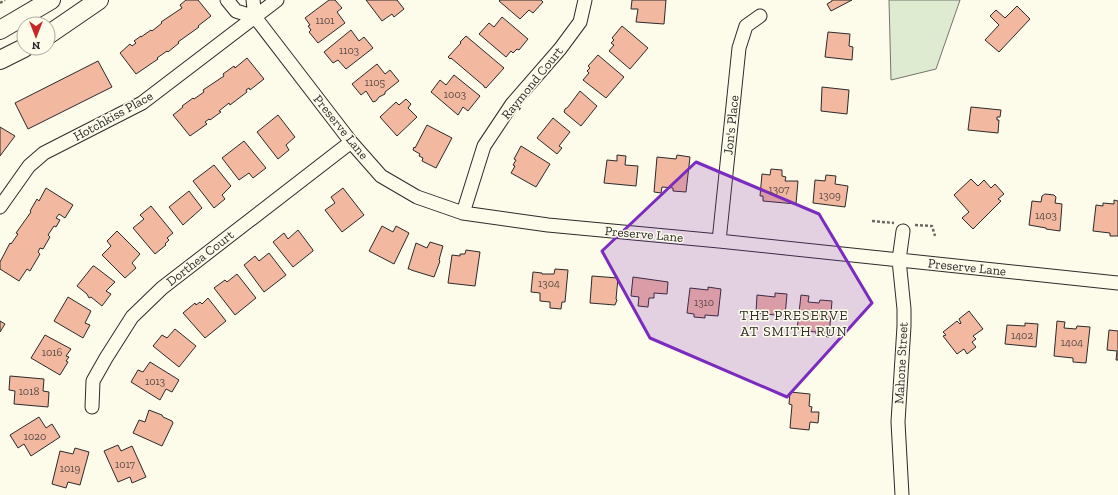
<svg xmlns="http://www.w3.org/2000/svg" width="1118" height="495" font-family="'Zilla Slab',serif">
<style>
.green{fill:#deebd1;stroke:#74746e}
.building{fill:#f2b8a0;stroke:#2b2b2b}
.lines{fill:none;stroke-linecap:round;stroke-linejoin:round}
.minor-casing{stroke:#2b2b2b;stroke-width:15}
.secondary-casing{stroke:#2b2b2b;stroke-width:20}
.path{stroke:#6a6964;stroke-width:2.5;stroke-dasharray:3 2;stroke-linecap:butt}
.minor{stroke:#fdfbea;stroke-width:13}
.secondary{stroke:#fdfbea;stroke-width:18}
.marked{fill:#7b2cbf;fill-opacity:0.2;stroke:#7b2cbf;stroke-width:3;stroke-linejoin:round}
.labels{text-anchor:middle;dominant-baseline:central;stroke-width:3;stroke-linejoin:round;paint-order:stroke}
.number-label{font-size:11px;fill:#5d4e48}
.street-label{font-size:13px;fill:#2b2b2b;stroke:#fdfbea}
.neighbourhood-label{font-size:14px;letter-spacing:1px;fill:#2b2b2b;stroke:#fdfbea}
</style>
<rect width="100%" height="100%" fill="#fdfbea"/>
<path class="green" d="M889 0H960L936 69 891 80Z"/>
<path class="building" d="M186 0H198L211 16 198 26 199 27 178 42 179 43 168 52 167 51 157 58 158 59 136 74 120 53 130 44 132 46 136 43 134 41 141 36V37L151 30 152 31 162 23 161 22 182 8 180 5Z
M329 0H335L342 8 337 12 345 23 318 43 309 32 311 30 308 26 310 25 305 18Z
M366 0H397L404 9 394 17 392 14 382 21Z
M500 0H541L543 2 533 13 529 10 520 19 499 1Z
M632 0H666L664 24 636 22 638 9H631Z
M832 0H852L831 11 827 4 832 1Z
M1017 6 1030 19 999 52 985 40 999 25 990 16 996 10 1005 18Z
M502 17 528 39 519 50 517 49 513 53 511 51 506 57 479 34 489 23 494 27Z
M622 26 648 48 630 69 609 51 614 45 611 43 614 40 612 38Z
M351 30 359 41 364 37 373 48 346 69 338 60 333 63 324 52Z
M828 32 850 34 849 46 853 47 852 60 825 57Z
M466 36 504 68 486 88 484 87V86L451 58 450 59 448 57 461 43 460 42Z
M598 55 624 77 606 98 583 80 589 73 587 71 590 68 588 66Z
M247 58 264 79 250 90 249 88 246 90 247 92 230 105 229 103 219 111 221 112 210 120 209 119 205 122 207 124 190 136 173 115 183 107 182 106 193 98 194 99 204 92 203 90 224 76 223 74 234 66 235 68Z
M98 61 112 87 28 129 15 103Z
M377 64 385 74 390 70 399 81 385 92V94L379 97 376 101 373 102 366 91 361 95 352 84Z
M454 75 480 96 468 111 463 107 458 115 431 92 440 80 446 85Z
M822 87 849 90 847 114 821 111Z
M580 91 597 106 581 126 564 112 565 109 568 107Z
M406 99 411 104 408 108 417 117 397 136 380 117 396 102 399 105Z
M971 107 1001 110 1000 117H997V120H999L998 133 968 130Z
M278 115 295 137 286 145 289 150 278 159 257 132Z
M553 118 570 132 559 146 562 148 557 154 537 138Z
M427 125 452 138 436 168 422 161 423 158 419 156 420 154 413 150 414 147 415 148Z
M0 127 15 136 0 156Z
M244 141 266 168 253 178 249 173 239 180 222 158Z
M521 146 550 164 536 187 511 173 515 166 513 165 516 160 514 159Z
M617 155 626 156 625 165 638 166 636 186 604 183 607 160 617 161Z
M677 155 690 157 686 192 673 191V188L662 187 661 193 654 192 657 157 676 159Z
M214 165 231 186 222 195 225 199 214 208 193 181Z
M771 169 782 170V176L786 177 785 181H798L796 204 763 201V196H760L762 174 770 175Z
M826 175 836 176 835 184 848 186 845 207 813 203 815 180 825 181Z
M971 179 978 186 984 180 991 188 995 184 1004 194 998 199 1001 201 973 229 962 218 969 212 954 195Z
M46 188 73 205 65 218 59 214 56 218 60 220 56 227 54 226 48 235 50 237 43 249 40 248 38 252 40 254 30 271 27 269 19 281 0 269V262L10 243 11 244 18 234 16 233 31 212 30 211 37 199 39 201Z
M343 188 364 215 342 232 325 210 335 203 331 197Z
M189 191 202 208 183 225 169 207Z
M1045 194 1054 195 1056 197 1055 203 1062 204 1060 231 1046 229V228L1029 225 1032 201 1041 202 1042 196Z
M1114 200 1118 201V236H1110V233L1093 231 1096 205 1103 206V203L1114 204Z
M151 206 173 233 167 238 169 240 165 244 166 245 155 254 133 228 144 219 140 215Z
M382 226 393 232 396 226 409 233 394 264 369 251Z
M298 230 313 250V251L293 267 273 242 284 233 288 239Z
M117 231 140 254 132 263 136 268 125 278 102 255 111 246 107 241Z
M430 242 443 246 439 260 440 261 434 277 411 270 410 269H408L416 243 427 248Z
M466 250 480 252 475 286 448 283 452 255 460 256V254H465Z
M269 253 286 275 264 292 244 265 255 256 259 261Z
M93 266H94L115 282 106 291 111 294 102 306 91 297 89 298 87 294 77 286Z
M555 269 568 270 565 302H562L561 309 550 308V302L540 301V293L531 292 533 272 542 273V274H554Z
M237 274 256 298 235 315 214 288 225 280 227 282Z
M592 276 618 278 616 299 617 300 615 305 590 303Z
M633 277 668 282 667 294 654 293V298H649L648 307 638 306 639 297 631 296Z
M708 287 721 289 718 316 705 315V318L694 317V314L687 313 690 288 708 290Z
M775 293 787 294 785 316 756 313 757 295 775 297Z
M801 295 809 296 808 302 819 303 820 300 832 301 829 337 816 335V332L797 330Z
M68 297 91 311 85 323 90 325 83 338 54 321Z
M208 298 226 321 205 338 183 313 195 303 196 305 200 302 202 304Z
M969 311 983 329 973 336 976 339 972 342 976 347 967 354 964 349 957 354 943 336 946 335 943 332 957 321 960 324 961 323 959 319Z
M0 321 5 324 0 332Z
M1057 321 1065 322 1064 328 1076 329 1077 326 1090 327 1086 363 1073 362V358L1054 356Z
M1025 323 1038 324 1036 347 1005 344 1007 325 1025 326Z
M175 329 196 346 179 367 153 346 162 335 167 338Z
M1109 330 1118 331V360H1116L1117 351 1107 350Z
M45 335 71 349 66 356 69 357 66 361 68 362 60 375 31 358Z
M150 362 179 380 172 392 166 389 160 400 131 382 138 370 143 372Z
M10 376 44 379 43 391 49 392 48 407 14 404 15 391 9 390Z
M790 392 810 394 809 406 812 407 811 412H819L818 423 810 422 809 430 790 428 792 405 789 404Z
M149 410 162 415 163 417 172 421 173 423 162 446 133 433 139 420 145 422Z
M39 417 46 428 52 424 60 437 31 456 24 444 18 448 10 435Z
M118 445 121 451 132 446 146 477 132 483 130 477 118 482 104 451Z
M75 448 89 452 80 485 68 482 66 488 52 484 60 451 73 454Z"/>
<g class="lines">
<defs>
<path id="minor" d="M227 0 236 11 255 17
M253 0 255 17 351 142 381 176 417 197 463 213 548 225 719 241 1118 283
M0 207 29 166 44 153 142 103 277 0
M463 213 484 146 512 104 560 49 580 22 585 0
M719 241 739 48 746 26 760 16
M92 407 93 381 106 358 132 317 162 288 351 142
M902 495 898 422 904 326V309L899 260 903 231"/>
<path id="secondary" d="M0 30 51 0
M48 35 99 0
M0 60 24 48"/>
</defs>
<use href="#minor" class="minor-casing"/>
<use href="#secondary" class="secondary-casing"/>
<path class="path" d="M0 3 5 0
M872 221 894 223
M915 225 932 226 935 236"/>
<use href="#minor" class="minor"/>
<use href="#secondary" class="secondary"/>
</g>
<path class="marked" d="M696 162 819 214 872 303 787 397 650 338 602 251Z"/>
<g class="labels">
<g class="number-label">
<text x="325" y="20">1101</text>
<text x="349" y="50">1103</text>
<text x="375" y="82">1105</text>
<text x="455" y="94">1003</text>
<text x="779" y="189">1307</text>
<text x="830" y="195">1309</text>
<text x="1046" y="215">1403</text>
<text x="549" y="283">1304</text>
<text x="704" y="302">1310</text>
<text x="1022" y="335">1402</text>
<text x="1072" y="342">1404</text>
<text x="52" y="352">1016</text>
<text x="155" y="381">1013</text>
<text x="29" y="391">1018</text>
<text x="35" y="436">1020</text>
<text x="125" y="464">1017</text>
<text x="70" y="468">1019</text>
</g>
<g class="street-label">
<text transform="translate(532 83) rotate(-51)">Raymond Court</text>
<text transform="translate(113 116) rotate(-29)">Hotchkiss Place</text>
<text transform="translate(731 125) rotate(-84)">Jon's Place</text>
<text transform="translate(341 127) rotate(51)">Preserve Lane</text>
<text transform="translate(644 234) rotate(5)">Preserve Lane</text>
<text transform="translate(200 258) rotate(-38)">Dorthea Court</text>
<text transform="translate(967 267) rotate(6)">Preserve Lane</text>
<text transform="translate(901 363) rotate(-87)">Mahone Street</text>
</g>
<g class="neighbourhood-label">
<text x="794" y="315">THE PRESERVE<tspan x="794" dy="16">AT SMITH RUN</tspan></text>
</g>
</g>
<g transform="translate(36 36) rotate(180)"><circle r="19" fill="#fdfbea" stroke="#a9a89e"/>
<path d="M0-3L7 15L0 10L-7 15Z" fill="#c62828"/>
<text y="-6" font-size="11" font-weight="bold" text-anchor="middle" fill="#2b2b2b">N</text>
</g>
</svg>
